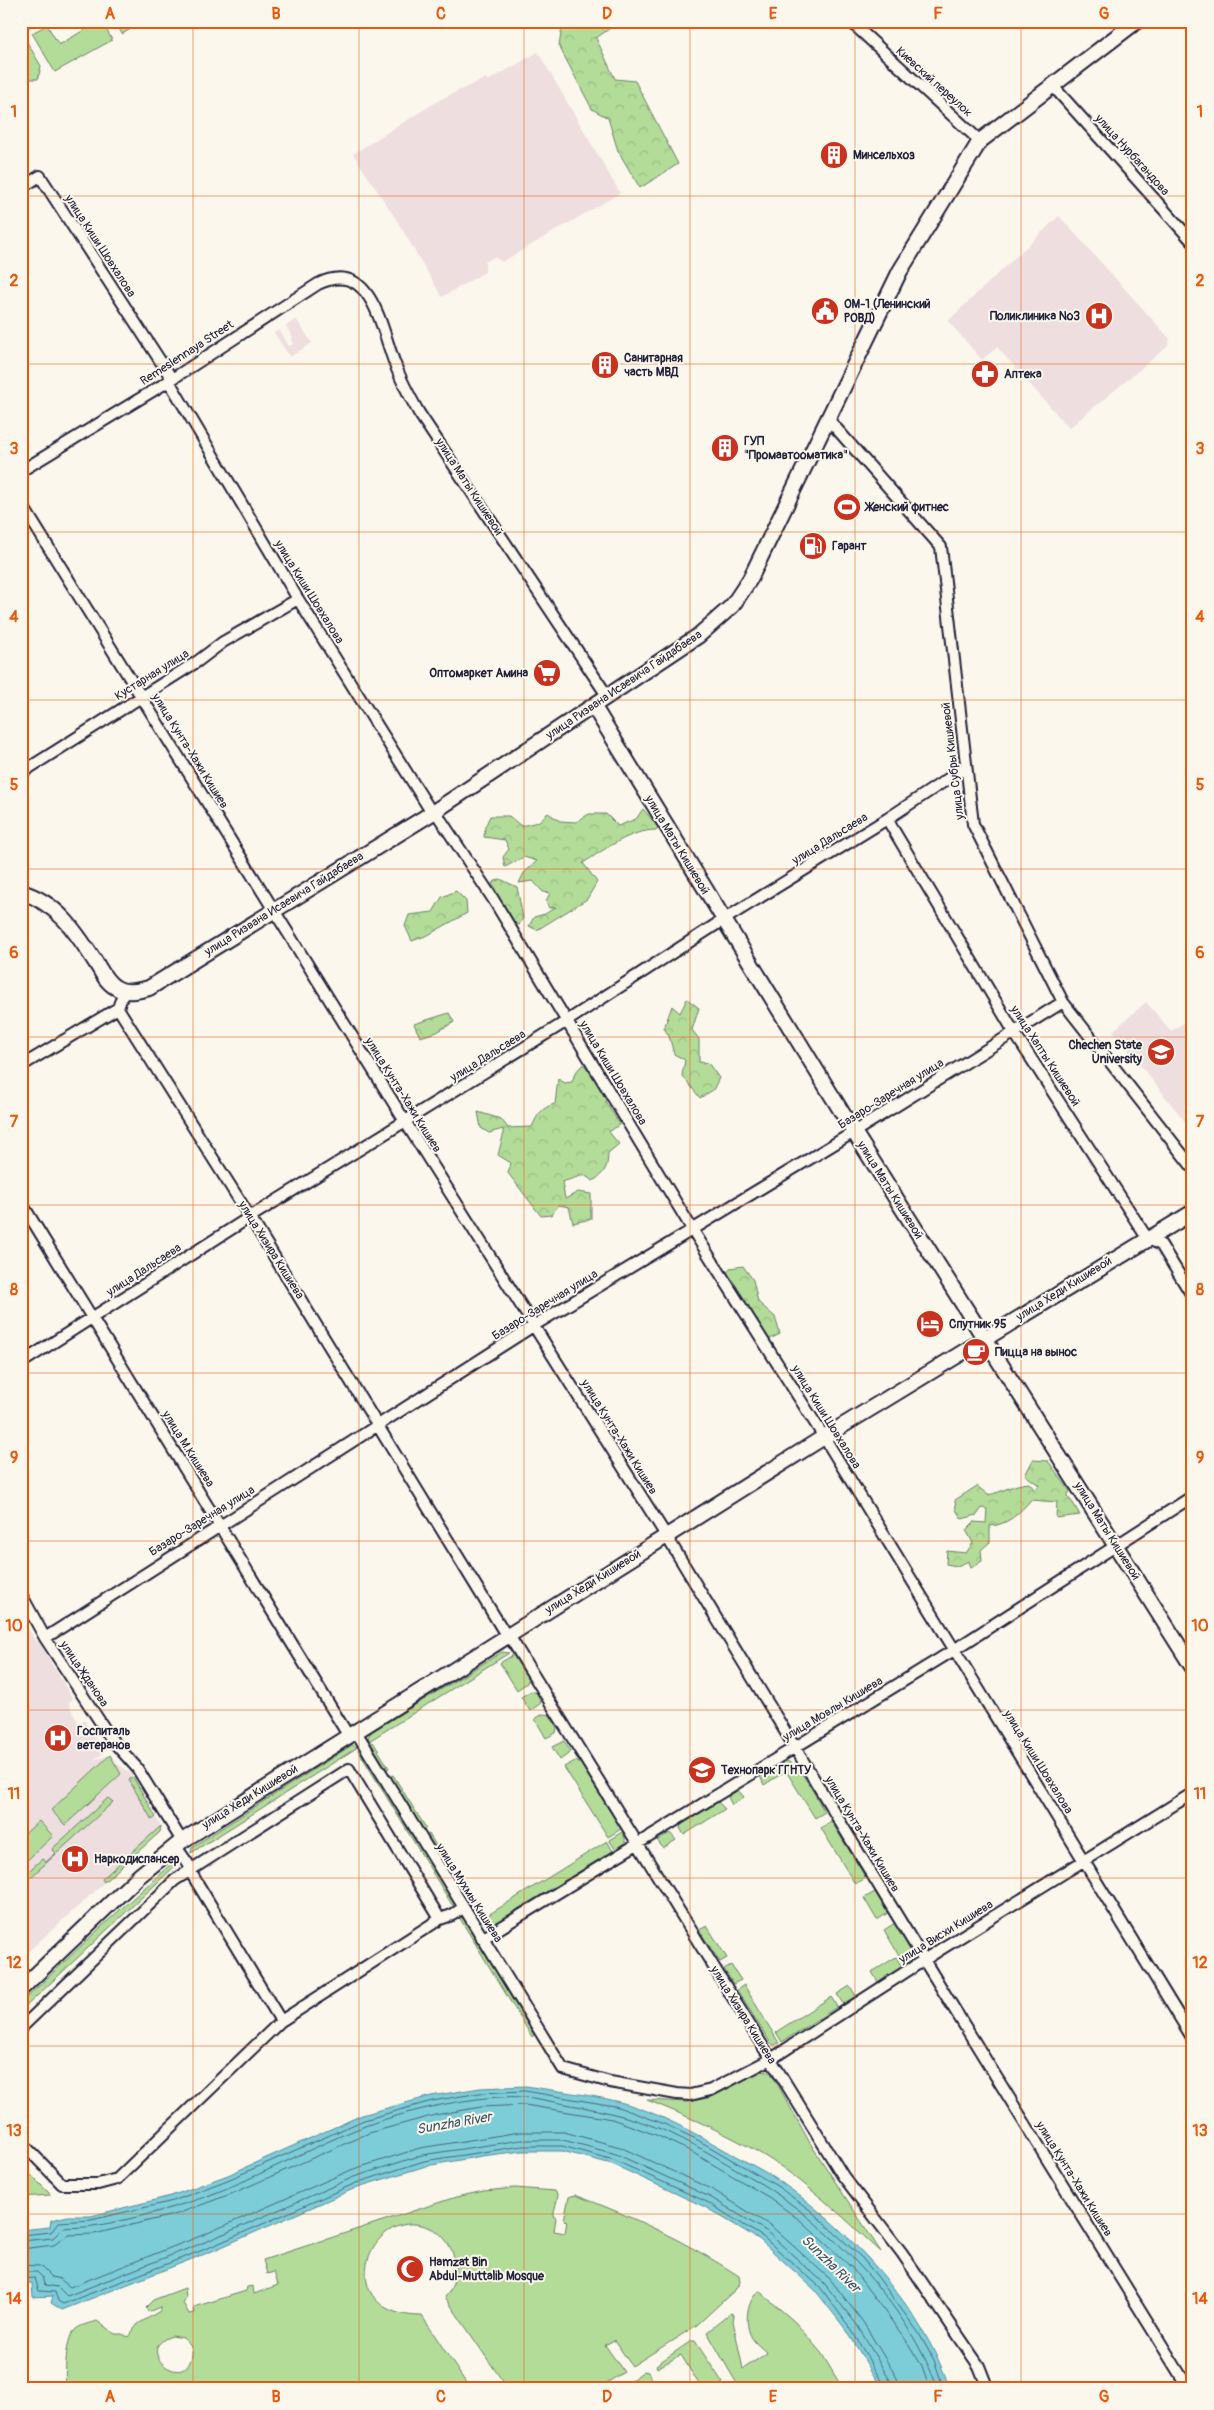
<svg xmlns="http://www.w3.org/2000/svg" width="1214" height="2410" font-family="Pangolin,sans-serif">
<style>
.built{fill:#eededf}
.green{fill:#b3dc98;stroke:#6a7f6a;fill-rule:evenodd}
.forest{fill:url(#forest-crowns);stroke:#6a7f6a}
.water{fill:#7dcdd9;stroke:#59899a}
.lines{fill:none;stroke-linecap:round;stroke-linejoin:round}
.shore{stroke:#46667a;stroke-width:1}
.street-casing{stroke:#22223b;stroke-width:14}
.secondary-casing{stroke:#22223b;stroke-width:18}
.street{stroke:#fbf7ec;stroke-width:10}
.secondary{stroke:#fbf7ec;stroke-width:14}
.grid{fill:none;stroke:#e8590c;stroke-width:1;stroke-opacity:0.55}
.labels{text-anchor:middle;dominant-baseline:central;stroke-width:4;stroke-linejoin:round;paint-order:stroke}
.street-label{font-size:12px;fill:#22223b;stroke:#fbf7ec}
.poi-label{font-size:12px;font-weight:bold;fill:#22223b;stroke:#fbf7ec;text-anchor:start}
.water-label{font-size:14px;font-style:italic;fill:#3d556a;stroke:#fbf7ec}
.neatline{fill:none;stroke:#e8590c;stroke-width:2}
.grid-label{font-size:16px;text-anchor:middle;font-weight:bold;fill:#e8590c}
</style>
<defs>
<pattern id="forest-crowns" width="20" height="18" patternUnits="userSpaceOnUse" patternTransform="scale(1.25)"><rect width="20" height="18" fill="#b3dc98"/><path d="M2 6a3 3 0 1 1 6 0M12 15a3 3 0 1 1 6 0" fill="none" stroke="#9abc84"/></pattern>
</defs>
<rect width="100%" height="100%" fill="#fbf7ec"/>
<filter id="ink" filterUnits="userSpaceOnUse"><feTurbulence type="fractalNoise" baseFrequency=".02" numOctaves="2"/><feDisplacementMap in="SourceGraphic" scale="10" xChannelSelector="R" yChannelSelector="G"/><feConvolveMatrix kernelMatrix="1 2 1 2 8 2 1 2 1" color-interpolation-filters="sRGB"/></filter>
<g filter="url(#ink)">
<path class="built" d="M538 52 620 193 502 262 494 257 485 262V272L442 297 396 219 353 154 441 99 486 78 488 81Z
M1059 216 1170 339 1168 346 1069 428 997 347 982 360 948 321Z
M296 319 312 343 290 357 274 333 279 330 289 346 293 344 291 340 293 338 286 326Z
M1146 1002 1171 1031 1193 1017 1191 1129 1113 1031Z
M21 1615 36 1642 38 1641 73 1699 69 1702 73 1714 79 1723 84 1720 104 1753 93 1760 110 1755 117 1764 131 1773 161 1826 160 1832 21 1958Z"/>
<path class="green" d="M23 21H39L21 32V22Z
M99 21H102L112 40 55 72 32 33 47 25 59 45Z
M115 21H145L122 34Z
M24 37 41 66 38 79H31L21 83V39Z
M502 1652 509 1653 369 1741 368 1737 371 1732Z
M513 1655 528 1679 527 1683 517 1690 500 1663Z
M531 1691 537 1693 541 1703 530 1711 521 1697Z
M543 1714 550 1715 557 1728 556 1733 546 1738 535 1719Z
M564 1741 571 1752 560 1760 552 1747Z
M373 1742 389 1768 386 1770 370 1744Z
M352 1745 358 1747 191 1853 192 1847Z
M360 1749 454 1903V1908L358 1750Z
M110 1755 121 1774 65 1825 51 1810Z
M575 1761 580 1763 621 1829 608 1837 564 1767Z
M785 1761C800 1762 817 1800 825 1812L815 1818 781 1763Z
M777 1765 783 1773 764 1785 760 1776Z
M393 1775 426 1828 423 1830 390 1777Z
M133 1777 156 1817 152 1820 129 1780Z
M738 1790 744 1797 732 1805 728 1797Z
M108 1798 113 1802 21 1886V1878L42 1859 46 1862 56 1853 52 1849Z
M718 1802 725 1809 684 1835 680 1828 681 1825Z
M39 1821 53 1836 21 1866V1837Z
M831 1821 866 1878 855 1884 821 1828Z
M161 1826 160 1832 104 1882 102 1879Z
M622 1832 625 1838V1843L616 1850 609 1840Z
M670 1833 676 1840 663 1848 657 1840Z
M429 1834 461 1887 459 1888 427 1835Z
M607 1841 613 1851 497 1922 486 1924 480 1920Z
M171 1864 175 1866 21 2011V2003L101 1927Z
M875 1892 888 1913 877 1920 864 1898Z
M459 1917 463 1918 534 2035 532 2037Z
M895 1923 912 1952 910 1961 905 1965 884 1930Z
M707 1926 727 1958 720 1962 699 1930Z
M896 1957 902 1967 878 1982 872 1972Z
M731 1965 741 1980 733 1984 724 1969Z
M744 1985 779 2043 774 2045 770 2042 737 1990Z
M850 1986 856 1996 843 2004 837 1994Z
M831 1997 837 2007 782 2042 776 2032Z
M758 2071 770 2072 773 2076 810 2143 881 2252C856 2229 831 2205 804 2184 758 2146 701 2122 647 2100L687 2102 712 2097Z
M21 2165 51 2195 21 2197Z
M515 2188 555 2191 558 2196 553 2216 556 2218 554 2231 565 2233 567 2221 564 2220 569 2197 575 2195C632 2216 687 2242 739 2276L740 2282 736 2289 697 2325 632 2366 614 2340 605 2345 624 2372 597 2389H508L445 2297C456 2285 457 2269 453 2254 449 2242 441 2232 428 2227 367 2204 329 2316 422 2316L470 2389H65C66 2374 64 2340 75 2330 80 2325 90 2323 97 2321L115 2334H122L128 2337 138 2324 160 2311V2307L148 2312 146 2307 153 2300 185 2288 186 2298 183 2303 189 2314 195 2313 194 2307 246 2291 247 2287 253 2286 254 2294 278 2285 274 2272 267 2274 263 2260 456 2197 484 2191ZM172 2336 183 2338C189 2343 193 2348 192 2355 186 2394 130 2349 172 2336Z
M759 2291 795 2322 822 2354 843 2389H740L707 2332 731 2313 734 2315 733 2321 743 2369 767 2353C762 2348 754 2343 751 2336 744 2323 747 2300 759 2291Z
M691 2341H695L723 2383 713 2389H702L681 2355 657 2368 656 2365Z
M644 2371 648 2372 656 2385 650 2389H619Z"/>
<path class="forest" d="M563 21H609L612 27 596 38 615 79 635 81 678 164 640 188 618 151 608 118 592 109 559 46Z
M643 809 658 827 656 830C630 830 604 850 583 863L597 882 587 899 537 930 529 926 534 917 545 914 556 907 549 908 546 901 550 893 543 892 533 881 519 883 524 873 537 861 524 857 505 867 503 857 509 849 505 840 484 837 485 827 490 816H509L521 826 538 822 548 813 560 821 576 822 589 814H606L618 826 636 819Z
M500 879 517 887 523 918 519 925 514 924 495 898 496 891 492 883Z
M456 891 466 901 467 913 428 935 412 941 405 926 409 915 433 912 442 897Z
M687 999 699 1008 692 1030 699 1039V1062L708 1063 719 1078 713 1090 700 1098 682 1075 685 1060 674 1054 669 1036 664 1028 672 1006 680 1013Z
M449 1013 454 1022 437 1032 420 1037 414 1024Z
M583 1064 605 1088 606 1103 620 1124 609 1132 619 1144 608 1153C608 1167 605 1173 593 1181L584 1175 562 1182 565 1199 578 1192 591 1194V1219L573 1223 569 1207 559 1205 551 1215 541 1216 508 1173 511 1163 498 1155 503 1136V1129L489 1133 481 1128 478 1112 501 1119 508 1128 532 1127C537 1115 542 1107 555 1104L558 1079 565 1083 572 1082 575 1073Z
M743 1266 753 1280 758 1302 775 1317 780 1334 766 1341 732 1289 733 1284 725 1275 731 1268Z
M1033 1460 1048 1461 1070 1491 1067 1496 1073 1503 1080 1515 1056 1518 1057 1502 1031 1500C1019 1513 1008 1525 990 1526V1542L981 1550 982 1561 971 1568 969 1561 957 1566 946 1564 947 1551 966 1553 973 1543 966 1530 974 1522 986 1523 987 1509 982 1508 977 1515 962 1519 956 1510 955 1500 977 1486 988 1495C1003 1492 1013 1484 1029 1483L1035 1490 1039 1485 1025 1475Z"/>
<path class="water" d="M526 2086C555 2091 586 2094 616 2101 653 2110 689 2130 723 2149 742 2160 764 2170 782 2183 851 2231 923 2308 950 2389H882L847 2331 815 2290 760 2240 705 2207 612 2164 562 2151H522L482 2156 426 2166 358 2187 210 2252 62 2310 51 2303 53 2296 33 2297 32 2283 21 2284V2230L50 2227 51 2220 68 2216H91L171 2196 228 2175 362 2115 431 2096 480 2088Z"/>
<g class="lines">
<path class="shore" d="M21 2235 51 2232 59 2222 91 2220 173 2201 230 2179 364 2120 432 2101 480 2093 525 2091 615 2106 662 2123 696 2139 777 2186 810 2210 862 2258 877 2276 918 2332 934 2360 944 2389
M21 2241 53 2238 63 2228C73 2227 83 2228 93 2226 119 2222 147 2215 173 2207 240 2189 300 2151 365 2126 409 2110 478 2094 525 2097 536 2098 548 2101 560 2103 594 2109 626 2115 658 2128 691 2141 722 2161 753 2179 829 2223 908 2305 938 2389
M21 2249 54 2245 68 2235 94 2234 177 2214 236 2192 369 2133 435 2115 481 2107 525 2105 612 2119 656 2135 690 2151 770 2198 801 2221 852 2268 906 2340 922 2366 930 2389
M21 2265 40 2266 51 2277 60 2279 70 2287 203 2235 351 2170 420 2148 520 2132H564L620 2147 713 2190 771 2226 830 2279 863 2322 897 2378 899 2389
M21 2272H37L42 2277 45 2285 58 2287 67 2296 205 2242 354 2177 422 2155 521 2140H563L616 2154 710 2197 766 2231 824 2283 857 2325 891 2382 892 2389
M21 2279 35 2278 39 2291 55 2292 58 2301 63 2304 208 2248 356 2183 424 2161 522 2146H562L614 2160 707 2202 763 2237 820 2287 851 2329 886 2389"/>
<defs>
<path id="street" d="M850 21 980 141
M1052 85 1193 242
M21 188 40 176 172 379
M169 381 298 599 432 813
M828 419 941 547 973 824 1063 1002 1193 1168
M21 471 169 381 318 284C372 258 381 329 395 364 401 381 410 397 419 413L608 697
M21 503 406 1123 667 1537 924 1960 1189 2389
M21 773 198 661 223 642 298 599
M435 811 493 899 692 1229 824 1437 1193 2039
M887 819 1014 1032 1147 1238 1161 1245 1193 1297
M124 991 118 1008 250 1217 506 1635
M21 1066 118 1008
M21 1202 348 1735
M21 1363 250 1217 567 1021 723 920 887 819 966 767
M21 1594 45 1638 112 1740 137 1768 182 1841
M508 1634 843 2176 902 2253 979 2366 988 2389
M45 1638 533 1326 854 1132 1063 1002
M355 1730 563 2069 610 2082 677 2094 690 2095 711 2090 771 2059 941 1949 1193 1793
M175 1845 189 1865 190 1871 281 2021
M440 1919 452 1915 463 1908
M482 1939 954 1650 1193 1496
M21 2028 175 1880 349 1769 440 1919 281 2021 117 2179 98 2184H62L21 2142"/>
<path id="secondary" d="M594 707 854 1132 1193 1668
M21 892C58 903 76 932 96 963 101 971 106 982 115 987 125 994 138 991 149 988L432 813 698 636 732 606 750 579 900 271 980 141 1137 21
M21 1989 139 1876 182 1841 824 1437 1193 1212"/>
</defs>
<use href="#street" class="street-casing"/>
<use href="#secondary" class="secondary-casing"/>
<use href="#street" class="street"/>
<use href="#secondary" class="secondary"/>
</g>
</g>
<path class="grid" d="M193 21V2389M359 21V2389M524 21V2389M690 21V2389M855 21V2389M1021 21V2389M21 196H1193M21 364H1193M21 532H1193M21 700H1193M21 869H1193M21 1037H1193M21 1205H1193M21 1373H1193M21 1541H1193M21 1710H1193M21 1878H1193M21 2046H1193M21 2214H1193"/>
<defs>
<symbol id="building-disc" viewBox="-11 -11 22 22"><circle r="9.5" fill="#c8321e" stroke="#fbf7ec"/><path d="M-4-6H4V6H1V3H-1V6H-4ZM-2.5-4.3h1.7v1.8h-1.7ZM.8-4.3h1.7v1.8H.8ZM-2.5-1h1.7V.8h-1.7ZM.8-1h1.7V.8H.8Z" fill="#fff"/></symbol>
<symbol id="civic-disc" viewBox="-11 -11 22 22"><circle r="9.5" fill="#c8321e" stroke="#fbf7ec"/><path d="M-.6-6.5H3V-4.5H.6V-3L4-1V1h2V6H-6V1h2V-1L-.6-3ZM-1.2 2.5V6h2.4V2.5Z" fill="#fff"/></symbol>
<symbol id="hospital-disc" viewBox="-11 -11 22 22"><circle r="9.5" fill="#c8321e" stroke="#fbf7ec"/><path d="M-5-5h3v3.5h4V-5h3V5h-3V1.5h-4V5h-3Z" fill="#fff"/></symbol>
<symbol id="pharmacy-disc" viewBox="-11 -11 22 22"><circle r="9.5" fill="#c8321e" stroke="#fbf7ec"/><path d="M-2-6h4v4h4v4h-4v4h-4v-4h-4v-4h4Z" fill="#fff"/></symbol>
<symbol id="stadium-disc" viewBox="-11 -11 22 22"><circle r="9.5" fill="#c8321e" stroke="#fbf7ec"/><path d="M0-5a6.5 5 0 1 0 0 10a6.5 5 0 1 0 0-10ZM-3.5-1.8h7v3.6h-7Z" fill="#fff"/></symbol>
<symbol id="fuel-disc" viewBox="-11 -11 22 22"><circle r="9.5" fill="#c8321e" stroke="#fbf7ec"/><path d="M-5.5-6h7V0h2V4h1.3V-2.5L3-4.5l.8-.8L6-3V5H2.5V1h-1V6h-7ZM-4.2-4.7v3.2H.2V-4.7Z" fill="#fff"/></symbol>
<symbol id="supermarket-disc" viewBox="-11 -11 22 22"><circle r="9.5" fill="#c8321e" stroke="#fbf7ec"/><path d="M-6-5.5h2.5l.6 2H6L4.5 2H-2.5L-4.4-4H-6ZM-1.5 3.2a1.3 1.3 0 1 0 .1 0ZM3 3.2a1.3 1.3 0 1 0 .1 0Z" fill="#fff"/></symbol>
<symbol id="university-disc" viewBox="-11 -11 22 22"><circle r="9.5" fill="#c8321e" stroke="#fbf7ec"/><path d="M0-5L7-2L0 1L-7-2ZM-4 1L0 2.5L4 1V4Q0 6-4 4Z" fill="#fff"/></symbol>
<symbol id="hotel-disc" viewBox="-11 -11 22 22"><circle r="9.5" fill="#c8321e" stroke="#fbf7ec"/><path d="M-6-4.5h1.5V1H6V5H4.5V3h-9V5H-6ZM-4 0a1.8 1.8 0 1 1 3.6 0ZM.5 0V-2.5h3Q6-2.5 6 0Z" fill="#fff"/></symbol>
<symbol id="cafe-disc" viewBox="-11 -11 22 22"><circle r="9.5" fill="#c8321e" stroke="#fbf7ec"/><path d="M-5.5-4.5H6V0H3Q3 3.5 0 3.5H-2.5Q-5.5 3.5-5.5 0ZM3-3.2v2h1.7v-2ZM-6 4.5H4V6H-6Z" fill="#fff"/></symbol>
<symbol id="mosque-disc" viewBox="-11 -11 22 22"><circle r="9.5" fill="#c8321e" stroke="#fbf7ec"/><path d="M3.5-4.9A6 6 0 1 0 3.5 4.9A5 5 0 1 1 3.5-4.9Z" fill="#fff"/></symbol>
</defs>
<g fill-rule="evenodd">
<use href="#building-disc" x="818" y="139" width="32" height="32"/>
<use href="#civic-disc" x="809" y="295" width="32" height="32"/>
<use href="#hospital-disc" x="1083" y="300" width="32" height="32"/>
<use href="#building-disc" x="589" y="349" width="32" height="32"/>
<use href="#pharmacy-disc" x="969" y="358" width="32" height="32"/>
<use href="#building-disc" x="709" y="432" width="32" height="32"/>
<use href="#stadium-disc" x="831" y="491" width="32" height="32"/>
<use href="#fuel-disc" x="797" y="530" width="32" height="32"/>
<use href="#supermarket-disc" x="531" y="657" width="32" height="32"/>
<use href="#university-disc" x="1145" y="1036" width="32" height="32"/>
<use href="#hotel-disc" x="914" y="1308" width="32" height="32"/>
<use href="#cafe-disc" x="960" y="1336" width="32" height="32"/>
<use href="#hospital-disc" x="42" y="1722" width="32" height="32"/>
<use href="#university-disc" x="686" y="1754" width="32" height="32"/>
<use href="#hospital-disc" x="59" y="1843" width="32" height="32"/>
<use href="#mosque-disc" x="394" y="2253" width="32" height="32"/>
</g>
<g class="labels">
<g class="street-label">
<text transform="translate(934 82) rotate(42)">Киевский переулок</text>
<text transform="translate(1132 155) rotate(48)">улица Нурбагандова</text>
<text transform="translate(100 246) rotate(57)">улица Киши Шовхалова</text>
<text transform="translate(187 353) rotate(-33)">Remeslennaya Street</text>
<text transform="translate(469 487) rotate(57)">улица Маты Кишиевой</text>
<text transform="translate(309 592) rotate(58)">улица Киши Шовхалова</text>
<text transform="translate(152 675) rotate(-32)">Кустарная улица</text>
<text transform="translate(624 685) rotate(-34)">улица Ризвана Исаевича Гайдабаева</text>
<text transform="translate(190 751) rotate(58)">улица Кунта-Хажи Кишиев</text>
<text transform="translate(953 761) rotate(-97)">улица Субры Кишиевой</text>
<text transform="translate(830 839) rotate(-32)">улица Дальсаева</text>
<text transform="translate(677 845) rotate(59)">улица Маты Кишиевой</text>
<text transform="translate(284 904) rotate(-32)">улица Ризвана Исаевича Гайдабаева</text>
<text transform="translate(488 1056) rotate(-32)">улица Дальсаева</text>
<text transform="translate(1045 1056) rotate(57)">улица Хапты Кишиевой</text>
<text transform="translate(613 1073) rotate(59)">улица Киши Шовхалова</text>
<text transform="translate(891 1094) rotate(-32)">Базаро-Заречная улица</text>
<text transform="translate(403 1095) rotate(58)">улица Кунта-Хажи Кишиев</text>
<text transform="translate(890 1190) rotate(58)">улица Маты Кишиевой</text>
<text transform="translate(271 1250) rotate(58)">улица Хизира Кишиева</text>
<text transform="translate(144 1270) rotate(-33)">улица Дальсаева</text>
<text transform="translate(1064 1289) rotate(-32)">улица Хеди Кишиевой</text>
<text transform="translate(545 1305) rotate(-32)">Базаро-Заречная улица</text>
<text transform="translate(826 1417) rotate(58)">улица Киши Шовхалова</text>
<text transform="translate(619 1437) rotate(58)">улица Кунта-Хажи Кишиев</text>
<text transform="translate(188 1449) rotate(58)">улица М.Кишиева</text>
<text transform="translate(202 1521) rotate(-32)">Базаро-Заречная улица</text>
<text transform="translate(1107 1531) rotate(58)">улица Маты Кишиевой</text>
<text transform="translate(593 1582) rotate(-32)">улица Хеди Кишиевой</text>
<text transform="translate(84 1674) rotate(56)">улица Жданова</text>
<text transform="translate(833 1709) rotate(-31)">улица Мовлы Кишиева</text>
<text transform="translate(1038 1762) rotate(58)">улица Киши Шовхалова</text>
<text transform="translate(250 1797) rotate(-32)">улица Хеди Кишиевой</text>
<text transform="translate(862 1834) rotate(59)">улица Кунта-Хажи Кишиев</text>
<text transform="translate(469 1893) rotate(58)">улица Мухмы Кишиева</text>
<text transform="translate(946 1932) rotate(-32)">улица Висхи Кишиева</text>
<text transform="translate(743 2015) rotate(58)">улица Хизира Кишиева</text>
<text transform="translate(1074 2179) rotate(58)">улица Кунта-Хажи Кишиев</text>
</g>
<g class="poi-label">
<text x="853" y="155">Минсельхоз</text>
<text x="844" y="304">ОМ-1 (Ленинский<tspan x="844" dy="14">РОВД)</tspan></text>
<text x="1080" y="316" text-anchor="end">Поликлиника №3</text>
<text x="624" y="358">Санитарная<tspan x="624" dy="14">часть МВД</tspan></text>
<text x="1004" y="374">Аптека</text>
<text x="744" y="441">ГУП<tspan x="744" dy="14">"Промавтооматика"</tspan></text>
<text x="866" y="507">Женский фитнес</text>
<text x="832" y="546">Гарант</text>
<text x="528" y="673" text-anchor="end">Оптомаркет Амина</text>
<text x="1142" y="1045" text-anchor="end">Chechen State<tspan x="1142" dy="14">University</tspan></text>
<text x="949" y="1324">Спутник 95</text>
<text x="995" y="1352">Пицца на вынос</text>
<text x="77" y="1731">Госпиталь<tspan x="77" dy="14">ветеранов</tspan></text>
<text x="721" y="1770">Технопарк ГГНТУ</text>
<text x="94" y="1859">Наркодиспансер</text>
<text x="429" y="2262">Hamzat Bin<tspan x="429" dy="14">Abdul-Muttalib Mosque</tspan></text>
</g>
<g class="water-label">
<text transform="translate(454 2123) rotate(-10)">Sunzha River</text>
<text transform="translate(831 2264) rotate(44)">Sunzha River</text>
</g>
</g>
<rect width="1214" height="2410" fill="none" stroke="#fbf7ec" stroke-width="55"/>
<rect x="28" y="28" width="1158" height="2354" class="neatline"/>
<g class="grid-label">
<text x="110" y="19">A</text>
<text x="276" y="19">B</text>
<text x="441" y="19">C</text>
<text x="607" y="19">D</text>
<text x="773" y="19">E</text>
<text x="938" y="19">F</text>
<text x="1104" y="19">G</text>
<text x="14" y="117">1</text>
<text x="1200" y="117">1</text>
<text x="14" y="286">2</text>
<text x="1200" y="286">2</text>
<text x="14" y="454">3</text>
<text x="1200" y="454">3</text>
<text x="14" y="622">4</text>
<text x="1200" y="622">4</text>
<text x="14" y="790">5</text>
<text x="1200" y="790">5</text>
<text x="14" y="958">6</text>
<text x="1200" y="958">6</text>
<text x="14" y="1127">7</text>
<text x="1200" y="1127">7</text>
<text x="14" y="1295">8</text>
<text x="1200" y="1295">8</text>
<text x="14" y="1463">9</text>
<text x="1200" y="1463">9</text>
<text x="14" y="1631">10</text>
<text x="1200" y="1631">10</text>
<text x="14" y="1799">11</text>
<text x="1200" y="1799">11</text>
<text x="14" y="1968">12</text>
<text x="1200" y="1968">12</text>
<text x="14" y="2136">13</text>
<text x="1200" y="2136">13</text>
<text x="14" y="2304">14</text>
<text x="1200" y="2304">14</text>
<text x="110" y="2402">A</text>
<text x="276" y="2402">B</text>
<text x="441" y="2402">C</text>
<text x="607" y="2402">D</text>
<text x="773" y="2402">E</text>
<text x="938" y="2402">F</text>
<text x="1104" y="2402">G</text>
</g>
</svg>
